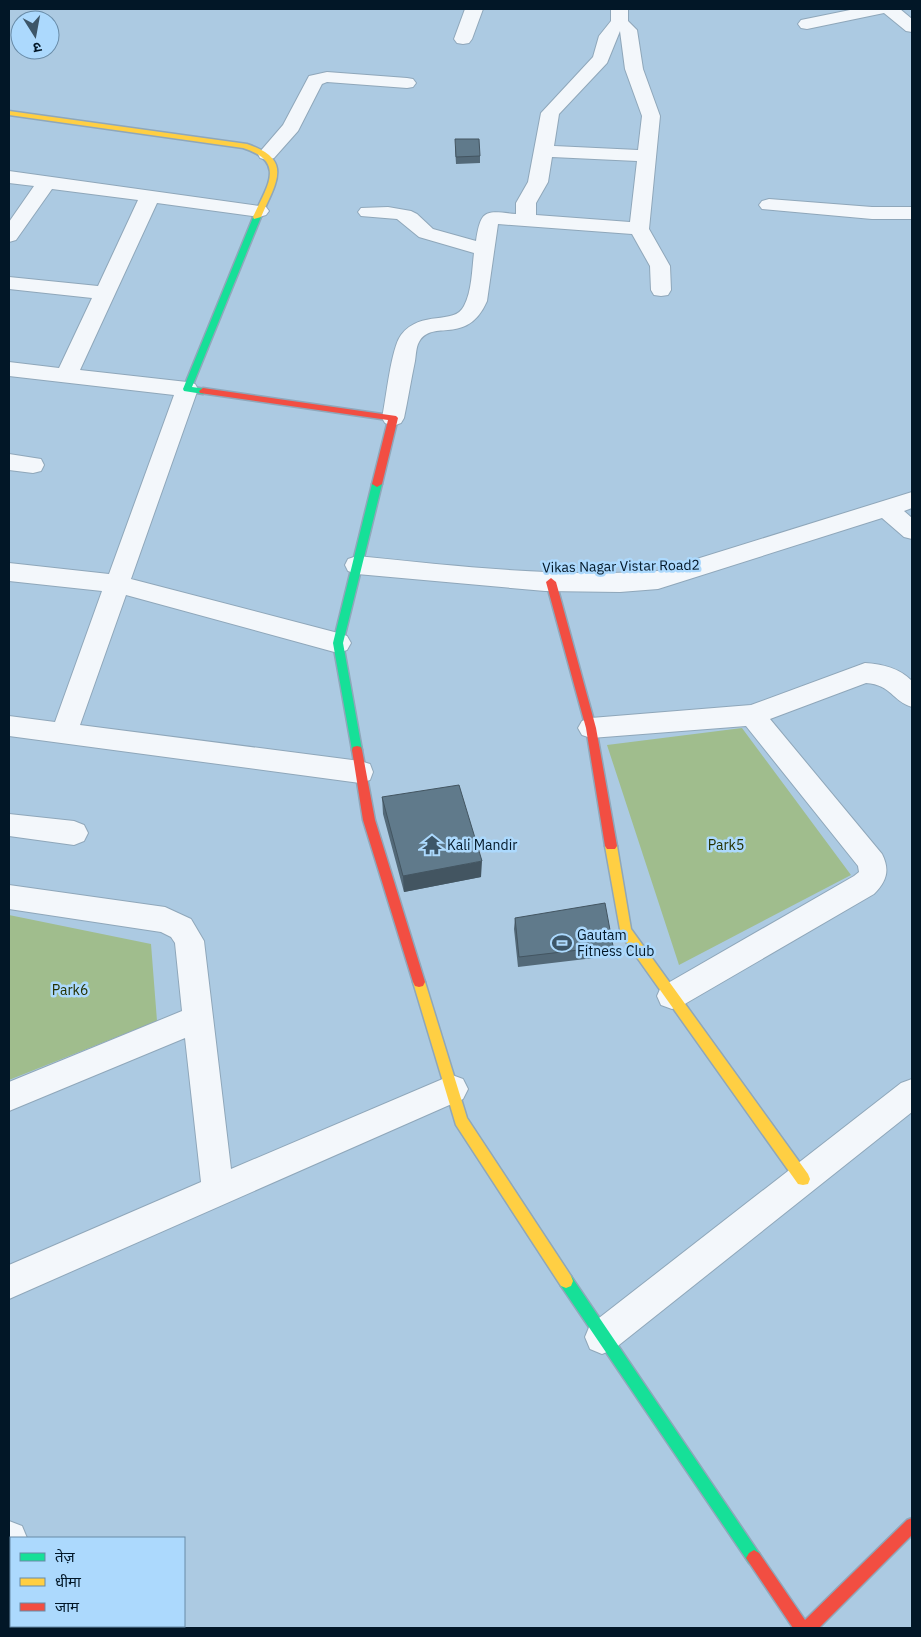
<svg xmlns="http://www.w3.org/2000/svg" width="921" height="1637" font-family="'IBM Plex Sans','Noto Sans Devanagari',sans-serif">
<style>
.green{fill:#a0bd8d}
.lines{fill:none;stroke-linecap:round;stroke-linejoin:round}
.street-casing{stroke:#8fa7ba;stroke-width:2}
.fast-casing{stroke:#8fa7ba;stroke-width:3}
.slow-casing{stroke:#8fa7ba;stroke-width:3}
.jam-casing{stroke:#8fa7ba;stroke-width:3}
.street{fill:#f3f7fb;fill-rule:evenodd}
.fast{fill:#16e098;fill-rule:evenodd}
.slow{fill:#ffcf43;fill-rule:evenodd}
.jam{fill:#f24e42;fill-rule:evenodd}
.wall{fill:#536978}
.shaded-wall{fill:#435561}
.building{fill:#607a8b;stroke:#435561}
.labels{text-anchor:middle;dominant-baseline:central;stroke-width:5;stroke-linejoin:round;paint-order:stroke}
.street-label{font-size:14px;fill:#021727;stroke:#acd9fd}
.poi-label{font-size:14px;fill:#021727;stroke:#acd9fd;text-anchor:start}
.park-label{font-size:14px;fill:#253100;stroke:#acd9fd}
</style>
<rect width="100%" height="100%" fill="#accae2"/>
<path class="green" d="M742 728 851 875 679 965 607 745Z
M9 915 151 944 157 1021 9 1080Z"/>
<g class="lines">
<defs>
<path id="street" d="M465 9H483L472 39 469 43 463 44 457 43 454 39Z
M611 9H628V21L637 30 643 69 660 116 649 229 670 266 671 290 668 295 661 296 654 295 651 290 650 266 632 234 498 224 487 301C467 347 432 318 419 342 416 347 416 355 415 361 411 380 408 399 404 418L401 423 393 426 385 423 382 418C386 400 391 348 401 335 421 309 454 326 464 306 472 291 472 269 474 253L419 237 397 219 361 216 358 212 361 208 388 207 411 211 417 214 433 229 476 241C481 208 486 211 516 214V203L528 182 541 113 593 57 599 36 611 21ZM620 31 625 69 642 116 638 150 554 146 559 114 607 63ZM552 157 637 161 630 222 536 215V203L548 182Z
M855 9H900L912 19V32L906 31 884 13 807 29 801 28 798 24 801 20Z
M327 72 407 78 413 79 416 83 413 87 407 88 327 82 322 84 298 131 274 158 267 160 260 158 258 154 283 125 309 76Z
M9 171 266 207 269 211 266 215 259 217 157 203 80 370 187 382 195 384 198 389 131 579 338 633 347 636 351 643 347 650 338 653 126 595 80 725 360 761 370 764 373 772 370 780 360 783 9 736V716L55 722 102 591 9 581V563L109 574 174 395 9 376V362L59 368 92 298 9 289V277L98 286 138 200 52 189 16 240 9 242V222L34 186 9 183Z
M769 199 872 207H912V219H872L762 209 759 205 762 201Z
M9 454 41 459 44 465 41 471 33 473 9 470Z
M912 492V508L904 511 912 518V539L904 537 882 518 658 589 620 592 545 591 357 574 348 571 345 565 348 559 357 556C457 566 557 578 658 571Z
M865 663C883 664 899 668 912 681V707C892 701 892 685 866 683L770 719 882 854C890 870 887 881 874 894L683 1005 672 1009 661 1005 657 996 661 987 854 876 859 872 858 866 746 726 591 738 582 735 578 728 582 721 591 718 751 705Z
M9 814 74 821 84 825 88 833 84 841 74 845 9 836Z
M9 885 165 907 191 919 204 941 231 1169 452 1075 463 1079 468 1089 463 1099 9 1299V1265L201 1182 185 1038 9 1111V1082L182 1011 175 943 171 937 161 932 9 909Z
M912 1079V1112L614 1349 602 1354 590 1349 585 1337 590 1325 901 1083Z
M9 1521 22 1526 27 1538H11V1562H9Z
M33 1626H72L73 1628H34Z"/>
<path id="fast" d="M254 215 261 217 192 387 206 389 207 391 203 394 184 391 183 389Z
M377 481 382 484 343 643 362 750 361 753H353L352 750 333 643 372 484Z
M566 1274 571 1276 759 1553 762 1558 759 1563 754 1566 749 1563 561 1286 559 1281 561 1276Z"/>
<path id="slow" d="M9 111 247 144C294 160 276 182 261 217L254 219 253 217C267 186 287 162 243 148L9 115Z
M611 841 615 843 617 846 631 929 808 1174 810 1179 808 1184 803 1185 798 1184 621 935 605 846 607 843Z
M419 977 423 978 425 982 467 1118 571 1276 573 1281 571 1286 566 1288 561 1286 456 1125 413 982 415 978Z"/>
<path id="jam" d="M203 388 396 416 398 418 382 484 377 487 372 484 388 420 200 393 199 391Z
M551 578 556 582 596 728 617 846 615 849H607L605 846 586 728 546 582Z
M357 746 361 747 362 750 375 820 425 982 423 986 419 987 415 986 413 982 363 820 352 750 353 747Z
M912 1518V1535L819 1628H793L746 1558 749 1553 754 1550 759 1553 805 1620 907 1520Z"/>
</defs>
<use href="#street" class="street-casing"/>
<use href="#fast" class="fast-casing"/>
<use href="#slow" class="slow-casing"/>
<use href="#jam" class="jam-casing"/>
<use href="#street" class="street"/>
<use href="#fast" class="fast"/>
<use href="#slow" class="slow"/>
<use href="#jam" class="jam"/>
</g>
<path class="wall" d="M455 146 480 156V163L456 164Z
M382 797 481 877 404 892 383 814Z
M515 918 613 946 611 956 518 967 514 929Z"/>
<path class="shaded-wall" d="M482 861 481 877 404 892 403 876Z"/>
<path class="building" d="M455 139H479L480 156 456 157Z
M459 785 482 861 403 876 382 797Z
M605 903 613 946 519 957 515 918Z"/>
<defs>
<symbol id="temple-bare" viewBox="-9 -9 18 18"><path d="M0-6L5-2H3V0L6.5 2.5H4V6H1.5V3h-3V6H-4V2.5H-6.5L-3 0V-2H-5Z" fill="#3d5668" stroke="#acd9fd" stroke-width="2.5" paint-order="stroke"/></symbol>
<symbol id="stadium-bare" viewBox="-9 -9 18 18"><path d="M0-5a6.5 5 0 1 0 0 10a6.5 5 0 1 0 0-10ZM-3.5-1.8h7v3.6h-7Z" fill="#3d5668" stroke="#acd9fd" stroke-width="2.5" paint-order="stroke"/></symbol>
</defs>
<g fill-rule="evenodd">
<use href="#temple-bare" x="418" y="831" width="28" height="28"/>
<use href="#stadium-bare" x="548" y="929" width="28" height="28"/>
</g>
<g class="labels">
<g class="street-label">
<text transform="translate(621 566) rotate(-1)">Vikas Nagar Vistar Road2</text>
</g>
<g class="poi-label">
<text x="447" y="845">Kali Mandir</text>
<text x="577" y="935">Gautam<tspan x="577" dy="16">Fitness Club</tspan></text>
</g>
<g class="park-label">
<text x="726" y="845">Park5</text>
<text x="70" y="990">Park6</text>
</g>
</g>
<rect width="921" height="1637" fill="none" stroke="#021727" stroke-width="20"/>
<rect x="10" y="1537" width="175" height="90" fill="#acd9fd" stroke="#688ba7"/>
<rect x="20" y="1553" width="25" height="8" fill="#16e098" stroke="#688ba7"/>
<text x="55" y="1562" font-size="15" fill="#021727">तेज़</text>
<rect x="20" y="1578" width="25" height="8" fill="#ffcf43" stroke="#688ba7"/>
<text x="55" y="1587" font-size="15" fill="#021727">धीमा</text>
<rect x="20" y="1603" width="25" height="8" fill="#f24e42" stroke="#688ba7"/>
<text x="55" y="1612" font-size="15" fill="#021727">जाम</text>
<g transform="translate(35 35) rotate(169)"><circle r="24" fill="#acd9fd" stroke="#688ba7"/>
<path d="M0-4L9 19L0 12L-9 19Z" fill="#3d5668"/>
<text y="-8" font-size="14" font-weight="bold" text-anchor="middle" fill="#021727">उ</text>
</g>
</svg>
